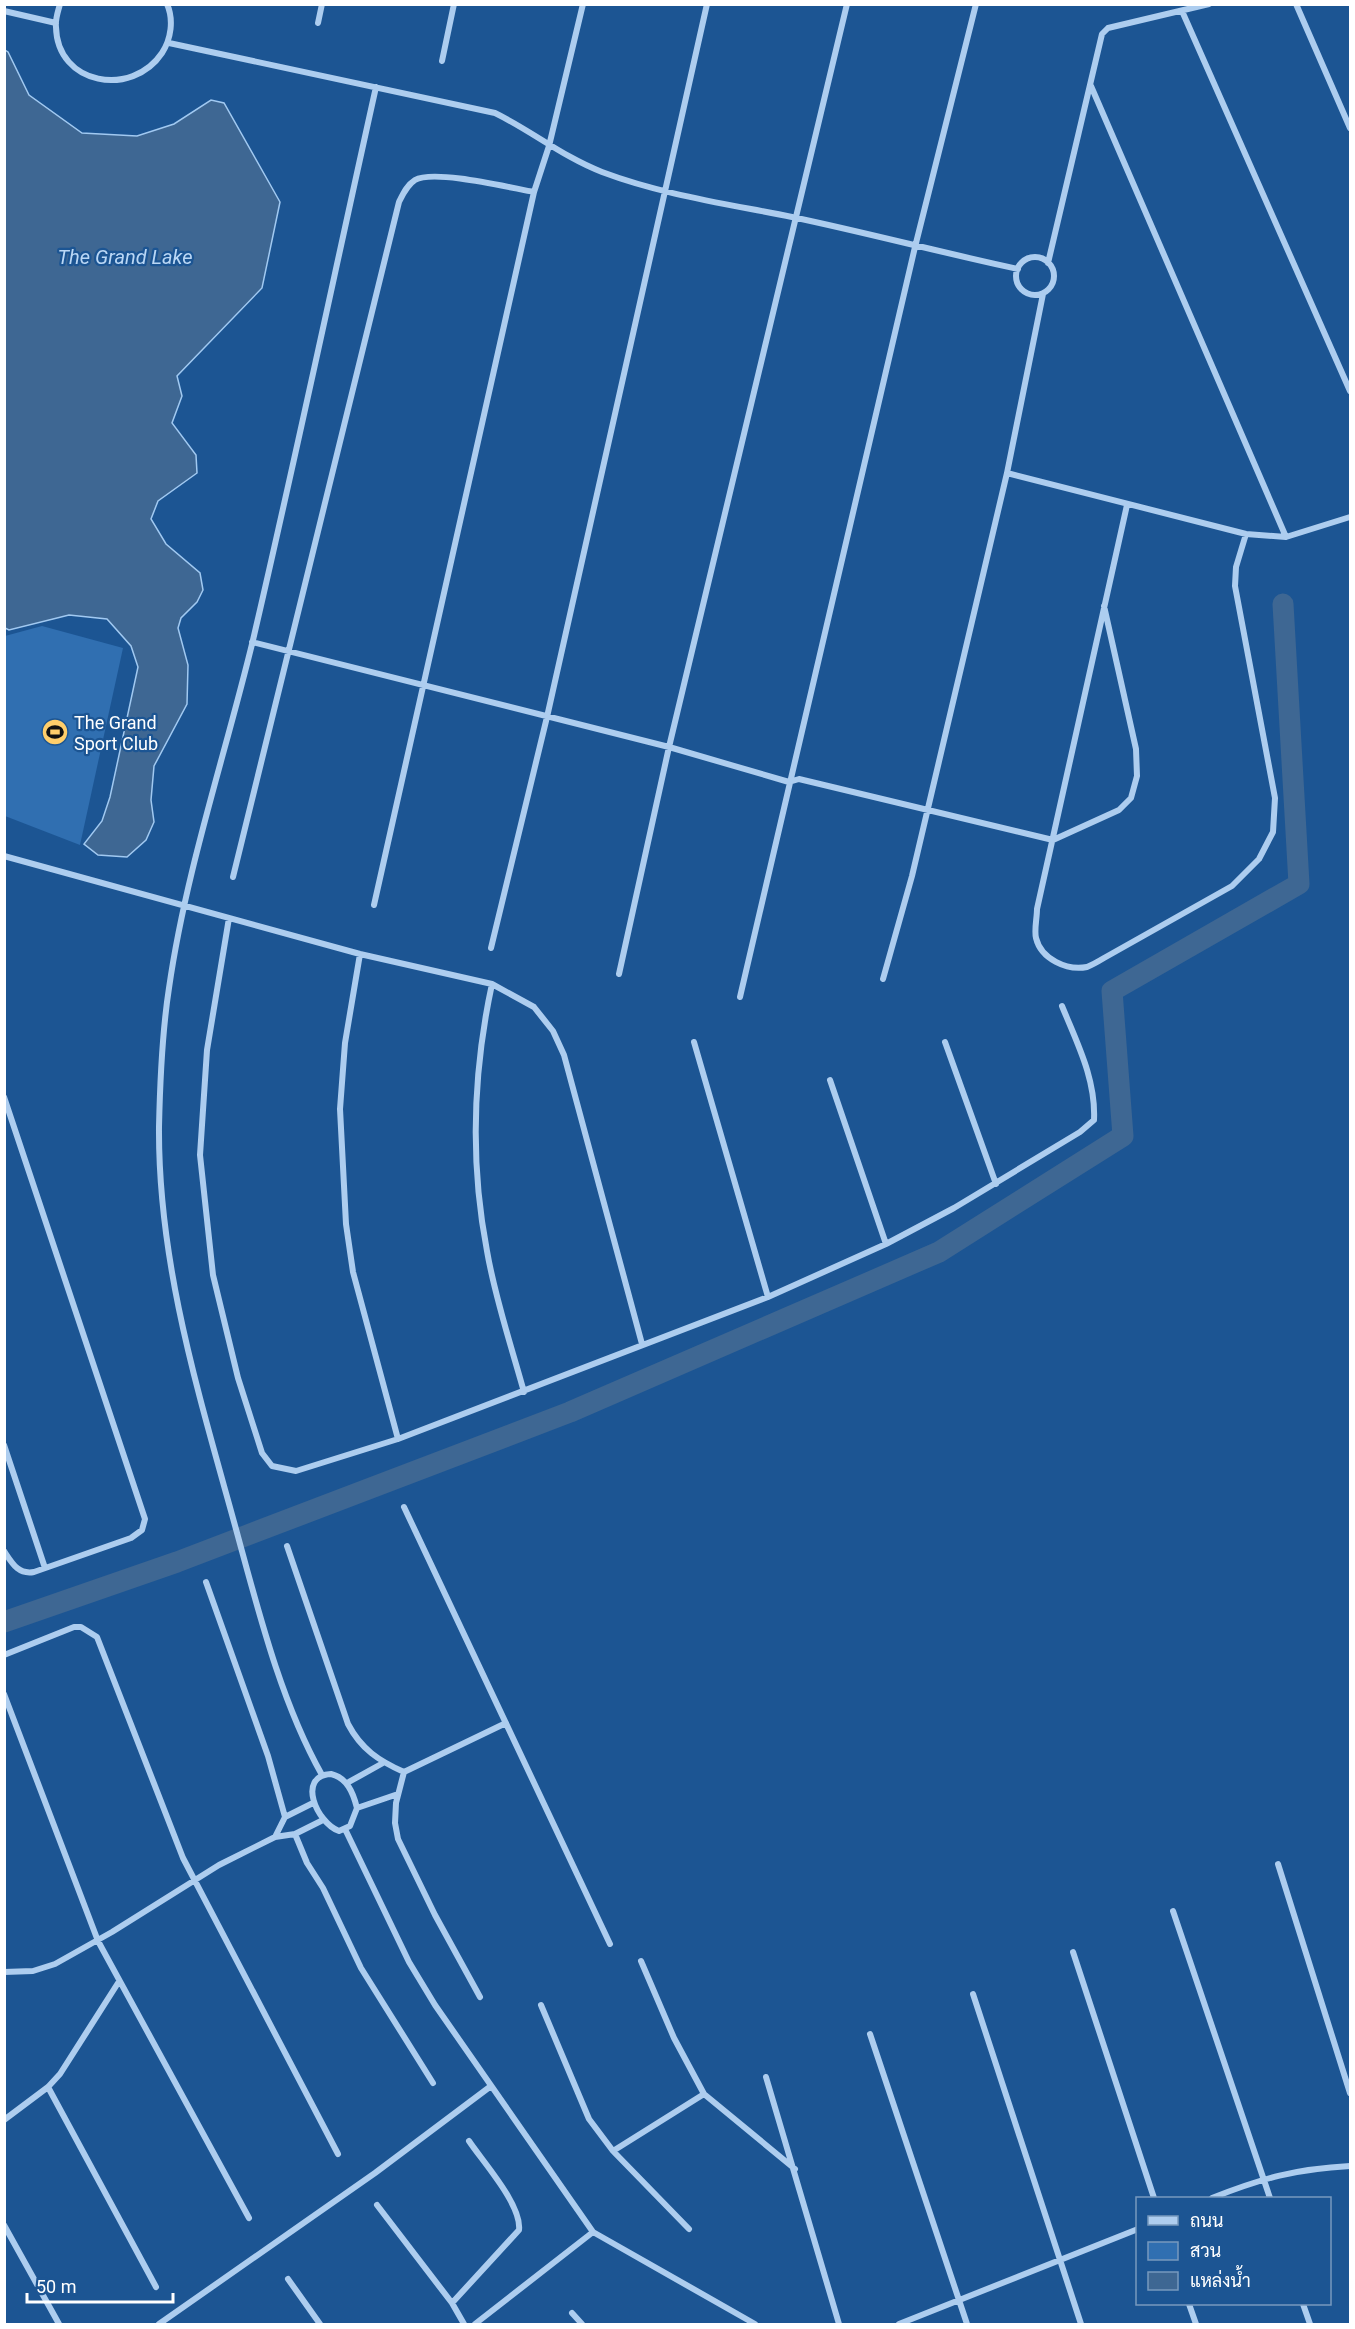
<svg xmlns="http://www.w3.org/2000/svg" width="1355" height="2329" font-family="Roboto,Sarabun,sans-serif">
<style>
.green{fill:#306fb1}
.water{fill:#3e6793;stroke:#a1c9f1;stroke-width:1.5}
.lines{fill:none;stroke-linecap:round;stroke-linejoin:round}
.canal{stroke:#3e6793;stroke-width:21}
.minor{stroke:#adcdef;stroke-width:6}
.labels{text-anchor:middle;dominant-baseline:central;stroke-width:4.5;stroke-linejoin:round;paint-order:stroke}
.poi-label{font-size:18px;fill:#fff;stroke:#1c5593;text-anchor:start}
.water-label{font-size:20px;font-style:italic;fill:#bad7f5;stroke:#1c5593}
</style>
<rect width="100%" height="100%" fill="#1c5593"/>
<path class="green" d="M42 626 123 648 80 845 5 816V636Z"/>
<path class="water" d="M5 50 8 52 29 95 82 133 137 136 174 124 211 100 224 103 280 202 262 288 177 376 182 396 172 423 196 455 197 473 158 501 151 519 166 544 200 573 203 590 197 602 181 618 178 628 188 665 187 704 154 766 151 800 154 822 146 840 127 857 98 855 84 844 102 821 110 797 138 667 131 646 107 619 69 615 9 630 5 628Z"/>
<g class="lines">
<path class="canal" d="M4 1622 177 1562 570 1412 939 1252 1123 1136 1112 991 1299 884 1283 604"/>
<path class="minor" d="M60 4C58 12 55 19 56 27 57 85 132 98 162 53 171 39 174 20 167 4
M1296 4 1350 128
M4 11 56 23
M1182 11 1350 391
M318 23 322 4
M169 43 495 113C532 131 563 157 602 172 663 195 728 204 792 217 868 233 943 253 1018 269
M442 61 454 4
M1091 86 1286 537
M1016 276a19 19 0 1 1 38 0a19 19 0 1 1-38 0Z
M1048 263 1102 34 1108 28 1209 4
M1007 473 1246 534 1286 537 1350 517
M1127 505 1037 909C1037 918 1034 930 1036 938 1041 959 1067 971 1087 967 1092 965 1099 961 1104 958L1232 886 1259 859 1273 832 1275 798 1235 586 1236 567 1246 534
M252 642 669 747 789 782 799 779 1053 840 1119 810 1131 798 1137 776 1136 749 1104 606
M4 856 360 954 492 984 534 1007 553 1031 564 1055 642 1344
M233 877 399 202C403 194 407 185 415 180 434 169 511 188 534 192
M374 905 534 192 549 146 583 4
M229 918 207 1050 200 1155 213 1275 238 1378 262 1453 272 1466 296 1471 398 1439 768 1297 886 1244 954 1208 1080 1132 1094 1120C1096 1079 1077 1043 1062 1006
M491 948 547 717 707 4
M360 954 345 1043 340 1109 346 1224 353 1272 398 1439
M619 974 669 747 847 4
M883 979 912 876 1007 473 1043 294
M492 984C473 1072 470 1163 487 1251 495 1298 511 1345 524 1392
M740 997 915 247 976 4
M694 1042 768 1297
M945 1042 996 1184
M830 1080 886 1244
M4 1097 145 1519 142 1530 131 1538 34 1572C18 1575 12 1563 4 1551
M4 1445 45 1568
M404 1507 610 1944
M287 1546 348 1724C361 1749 379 1761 404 1772L506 1723
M206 1582 268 1756 285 1817
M4 1655 74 1627H81L97 1637 183 1858 338 2154
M4 1694 98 1941 249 2218
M404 1772 396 1803 395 1823 398 1839 435 1915 480 1997
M331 1774C347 1778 353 1792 357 1808L350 1826 339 1831C317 1823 296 1776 331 1774Z
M322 1775C278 1697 255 1597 231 1511 196 1385 158 1259 159 1127 160 1081 162 1033 169 988 186 870 225 756 253 640 296 456 335 271 376 87
M347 1783 383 1763
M357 1808 398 1794
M345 1829 409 1962 435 2005 593 2232 755 2324
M295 1834 307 1863 323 1888 361 1968 433 2083
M275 1837 285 1817 313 1803
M1278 1864 1350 2093
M1173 1911 1270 2198
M1073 1952 1154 2198
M641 1961 674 2038 704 2094 795 2169
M4 1972 33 1971 55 1964 112 1932 219 1865 275 1837 295 1834 323 1820
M973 1994 1081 2324
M541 2005 589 2119 613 2151 689 2229
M870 2034 967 2324
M766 2077 839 2324
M48 2087 156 2287
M4 2120 48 2087 60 2074 118 1983
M613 2151 704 2094
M1212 2198C1262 2178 1296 2169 1350 2166
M377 2205 452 2303 464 2324
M4 2225 59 2324
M288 2279 320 2324
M452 2303 519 2230C522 2205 483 2162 469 2141
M1189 2304 1196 2324
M1303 2304 1310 2324
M572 2313 582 2324
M159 2324 375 2173 491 2086
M475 2324 593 2232
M899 2324 1138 2229"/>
</g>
<defs>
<symbol id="stadium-disc" viewBox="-11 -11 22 22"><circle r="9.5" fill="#ffce6b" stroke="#1c5593"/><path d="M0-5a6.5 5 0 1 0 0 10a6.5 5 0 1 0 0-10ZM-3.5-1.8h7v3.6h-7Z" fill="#111"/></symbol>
</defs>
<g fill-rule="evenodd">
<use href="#stadium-disc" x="40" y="717" width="30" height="30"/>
</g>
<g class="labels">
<g class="poi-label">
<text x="74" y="722">The Grand<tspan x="74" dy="21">Sport Club</tspan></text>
</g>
<g class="water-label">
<text x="125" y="257">The Grand Lake</text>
</g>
</g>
<rect width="1355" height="2329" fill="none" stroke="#ffffff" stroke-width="12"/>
<rect x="1136" y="2197" width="195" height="108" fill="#1c5593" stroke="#7799be" stroke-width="1.5"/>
<rect x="1148" y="2216" width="30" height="9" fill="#adcdef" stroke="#7799be" stroke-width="1.5"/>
<text x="1190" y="2227" font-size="18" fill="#ffffff">ถนน</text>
<rect x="1148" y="2242" width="30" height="18" fill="#306fb1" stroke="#7799be" stroke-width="1.5"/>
<text x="1190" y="2257" font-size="18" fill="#ffffff">สวน</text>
<rect x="1148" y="2272" width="30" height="18" fill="#3e6793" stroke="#7799be" stroke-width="1.5"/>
<text x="1190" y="2287" font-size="18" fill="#ffffff">แหล่งน้ำ</text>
<path d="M27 2293v9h146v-9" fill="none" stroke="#ffffff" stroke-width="3"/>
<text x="36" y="2293" font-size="18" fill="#ffffff" stroke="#1c5593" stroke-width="4.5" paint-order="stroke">50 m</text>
</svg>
